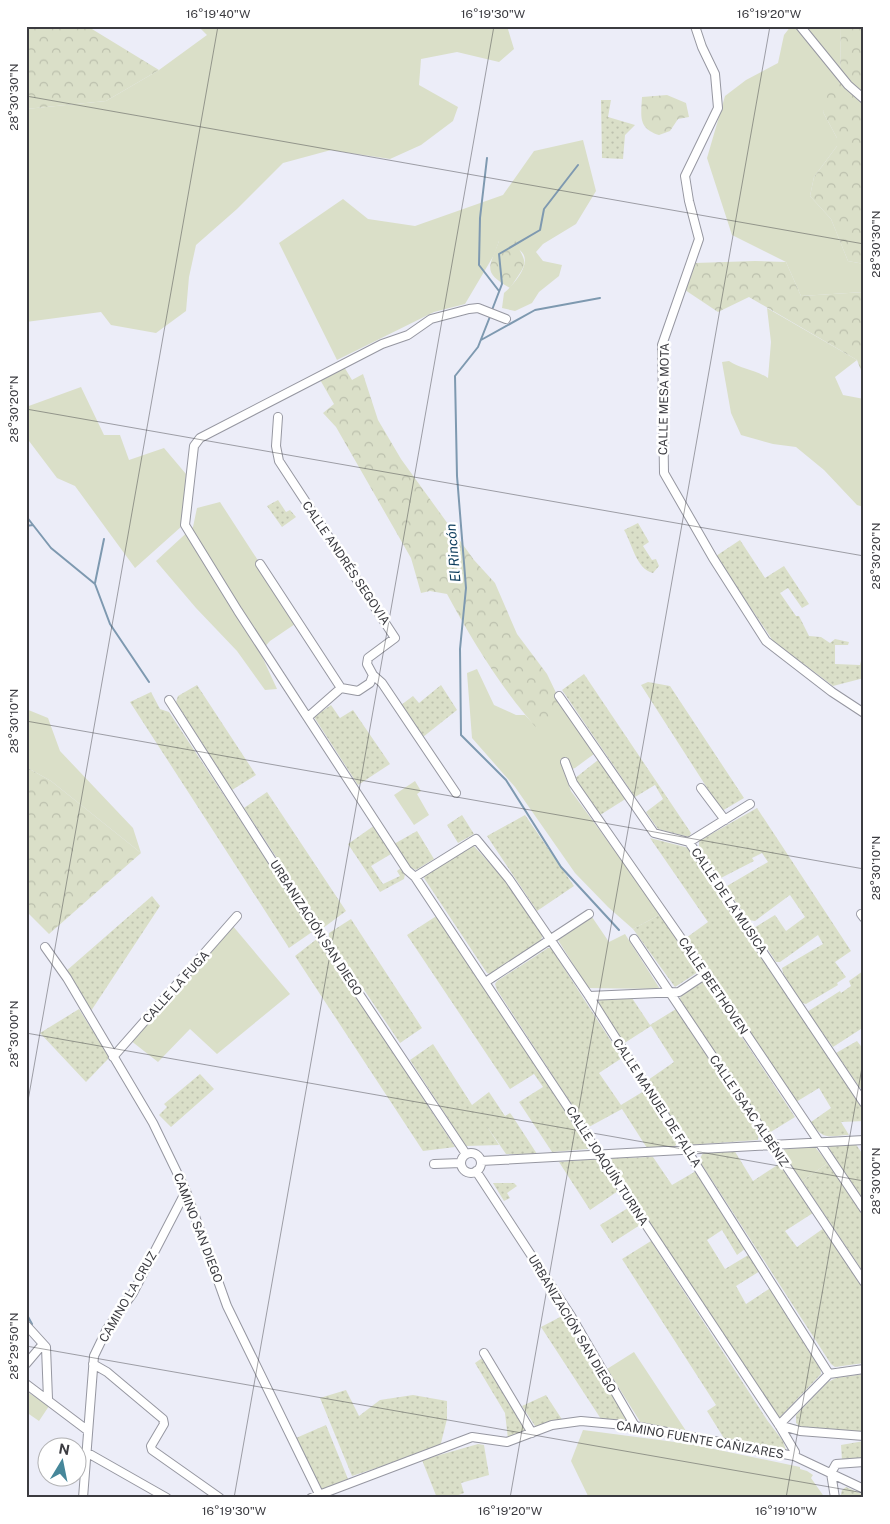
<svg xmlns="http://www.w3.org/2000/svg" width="890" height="1524" font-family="'Public Sans',sans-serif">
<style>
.green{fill:#dadfc8}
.forest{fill:url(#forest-crowns)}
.garden{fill:url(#garden-dots)}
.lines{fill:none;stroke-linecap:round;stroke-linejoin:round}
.stream{stroke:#7e99b0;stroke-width:2}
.minor-casing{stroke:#9697a1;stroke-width:10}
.minor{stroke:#fff;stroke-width:8}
.ticks{fill:none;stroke:#3b3b40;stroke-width:1;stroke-opacity:0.45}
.labels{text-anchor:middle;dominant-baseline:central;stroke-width:5;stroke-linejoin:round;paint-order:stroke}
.street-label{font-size:12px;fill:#3b3b40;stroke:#fff}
.water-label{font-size:14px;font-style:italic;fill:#0a3a5b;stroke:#fff}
.neatline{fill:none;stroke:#3b3b40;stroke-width:2}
.ticks-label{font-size:12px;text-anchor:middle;fill:#3b3b40}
</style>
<defs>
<pattern id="forest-crowns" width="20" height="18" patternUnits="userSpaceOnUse" patternTransform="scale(1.25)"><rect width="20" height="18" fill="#dadfc8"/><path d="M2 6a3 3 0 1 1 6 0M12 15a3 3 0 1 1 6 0" fill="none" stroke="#bcc0ad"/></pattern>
<pattern id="garden-dots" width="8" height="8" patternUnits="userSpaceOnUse" patternTransform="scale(1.25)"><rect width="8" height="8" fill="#dadfc8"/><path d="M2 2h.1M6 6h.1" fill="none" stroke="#bcc0ad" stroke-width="1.8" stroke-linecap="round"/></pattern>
</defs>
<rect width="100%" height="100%" fill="#ecedf8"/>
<path class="green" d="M198 26H507L514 49 499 62 457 52 421 59 419 85 458 107 453 121 421 145 390 159 331 150 283 163 237 209 196 245 189 277 186 311 156 333 111 325 101 312 26 322V109L106 101 159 70 207 35Z
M791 26H841L840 78 823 112 837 138V146L814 177 810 196 831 219 848 261 864 264V292L801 296 786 262 732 235 707 158 725 96 746 80 778 63 784 35Z
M583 140 596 191 576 224 543 244 536 252 543 261 562 265 559 276 539 292 532 303 515 311 502 308 504 293C514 284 536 260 518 249 513 245 505 244 499 241L494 255 465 304 434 312 337 360 279 243 343 199 368 219 415 226 503 195 534 151Z
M767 308 857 360 835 377 843 395 864 399V507L857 505 824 470 796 447 773 444 741 435 731 413 722 362 729 361C741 369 756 370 768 378L771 342Z
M81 387 104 435H120L129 460 164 448 186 474 182 526 135 568 75 486 57 478 26 437V407Z
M220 502 298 622 270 641 260 652 277 689 265 690 237 651 196 608 156 561 193 527 197 508Z
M477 669 494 705 516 715H525L541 732 561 703 594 754 575 768 564 772 571 791 661 914 633 929 608 907 575 873 515 787 472 738 467 673Z
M26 709 48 718 60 751 133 828 141 853 51 781 26 767Z
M415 781 421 791 417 794 429 815 414 825 394 795Z
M592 917 609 942 625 934 660 989 588 988 558 940Z
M232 925 290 994 217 1054 190 1029 158 1062 130 1040Z
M815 1147 828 1163 802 1181 783 1153 784 1149Z
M634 1352 688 1434 641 1423 607 1369Z
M26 1391 49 1406 39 1421 26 1412Z
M583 1430 690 1444 800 1467V1469L807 1471 813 1475 811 1478 825 1498H589L571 1461Z"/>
<path class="forest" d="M26 26H87L159 70 106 101 26 109Z
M841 26H864V264L848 261 831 219 810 196 814 177 837 146V138L823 112 828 91 840 78Z
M667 95 686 103 689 117 678 119 670 131 659 135C638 128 641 117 642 97Z
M513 236C527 267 530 258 510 288 482 272 489 268 499 241Z
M755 261 786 262 801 296 864 292V378L857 360 749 297 718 312 685 290 695 263Z
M343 365 352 380 363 374 378 420 401 459 474 560 495 583 517 634 547 674 561 703 556 717 541 733C503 691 474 644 447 594L430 591 421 593 411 558 336 427 323 413 334 404 319 378Z
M26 767 51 781 141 853 49 934 26 911Z"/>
<path class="garden" d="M601 100H611L608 117 635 125 625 135 623 159 602 158Z
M278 500 286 512 290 510 296 517 282 527 267 506Z
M638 523 649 542 643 546 652 560 656 559 659 566 653 573C636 569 632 543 624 530Z
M740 540 765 578 784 566 809 604 802 608 788 588 780 593 796 616H799L809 636 821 637 830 643 835 639 849 642 848 645H835V664L860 665 861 661H864V678L833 686 773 641 716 556Z
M584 674 691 833 689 837 658 829 646 812 663 799 655 785 635 797 562 690Z
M648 682 670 686 744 798 722 811 641 685Z
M197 685 256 775 232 790 176 702 178 696Z
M441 685 457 710 423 737 401 705 413 696 419 703Z
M151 692 160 709 169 712 312 929V932L289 948 130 702Z
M331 705 340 718 353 710 390 764 358 785 314 717Z
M598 760 627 798 597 817 574 779Z
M267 792 346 911 323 928 244 808Z
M757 808 851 951 835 962 846 977 837 983 838 985 806 1004 802 1003 783 973 782 968 823 944 818 935 780 962H776L754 928 775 915 786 931 805 917 790 895 755 921 749 920 726 889 727 886 768 862 762 853 752 858 754 861 719 879 699 847V841Z
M462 815 474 834 458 843 447 825Z
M525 815 574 886 537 911 487 836Z
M375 825 391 854 371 866 383 884 400 876 397 871 401 868 405 874 404 879 380 892 348 844Z
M417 831 434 859 416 870 410 867 394 844Z
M650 838 689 848 864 1110V1121L841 1122 849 1135C829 1136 823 1141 811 1122L831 1108 819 1088 796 1102 686 938 708 922Z
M473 845 504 879 543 935 539 944 490 974 487 973 424 878 426 875Z
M152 896 160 906 91 1011 65 972Z
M661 914 698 972 675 987 633 929Z
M438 915 575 1125 589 1147 588 1149 552 1152 519 1102 543 1087 534 1074 510 1089 407 935Z
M351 919 422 1028 400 1043 329 938V933Z
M318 938 455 1147 423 1151 295 956Z
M548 948H551L622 1058 599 1073 621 1105 644 1091 676 1140V1145L673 1148H647L622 1109 587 1128 497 990 495 984 497 981Z
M863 971 864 1027 833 1047 807 1012 840 991 841 993 851 986 849 981Z
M704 980 795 1117 769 1133 679 999 685 991Z
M602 998H632L650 1025 676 1009 759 1134 758 1140 690 1145 688 1143 648 1080 674 1062 651 1026 623 1044 599 1006V1001Z
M79 1009 108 1055V1059L86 1082 40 1033Z
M857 1041 864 1050V1087L860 1088 836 1053Z
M433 1044 472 1105 489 1092 505 1116 510 1113 513 1117 537 1154H506L486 1125 499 1145 466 1146 410 1060Z
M200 1074 214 1089 171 1127 159 1115 167 1107 164 1104Z
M855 1143 864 1156V1202L830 1152 829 1146Z
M734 1150 753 1181 779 1164 813 1213 785 1231 797 1247 824 1228 864 1289V1363L835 1367 831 1364 699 1160 703 1153Z
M653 1157 672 1185 696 1171 746 1248 737 1255 722 1230 707 1240 725 1269 750 1254 760 1271 736 1286 746 1304 772 1287 820 1364 821 1374 780 1417 776 1416 609 1161 613 1158Z
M594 1159 598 1160 618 1191 590 1210 559 1162Z
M828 1163 864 1216V1273L802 1181Z
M493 1183H514L517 1186 507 1193 510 1198 504 1201Z
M628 1208 640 1225 612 1243 600 1225Z
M651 1241 767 1420 783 1441 787 1453 725 1440 707 1411 716 1405 622 1259Z
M564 1315 580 1344 628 1420 601 1419 541 1327Z
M485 1356 530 1431 508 1439 505 1413 475 1363Z
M864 1374V1433L800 1427 796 1423V1415L828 1382 836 1378Z
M346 1390 359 1416 380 1400 413 1395 447 1401V1419L440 1447 352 1476 320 1398Z
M546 1395 563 1421 537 1429 522 1406Z
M326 1425 348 1479 320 1491 296 1438Z
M864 1441V1458L842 1460 841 1445Z
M478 1444 484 1445 489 1475 461 1483 464 1493 450 1498H437L422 1460Z
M846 1487 864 1495V1498H840L842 1490Z"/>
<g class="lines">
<path class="stream" d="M487 158 480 218 479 265 499 291
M492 310 502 284 499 254 540 230 544 209 578 165
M491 314 478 347 455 376 457 476 466 588 460 649 461 735 506 780 561 867 619 930
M481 340 535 310 600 298
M26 516 51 548 95 584 110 624 149 682
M26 526 33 525
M95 583 104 539
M26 1313 32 1324"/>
<defs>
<path id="minor" d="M695 26 702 47 715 74 718 108 685 176 689 201 699 239 662 345 664 473 713 558 766 641 832 692 864 713
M800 26 848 85 864 99
M506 319 478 308 469 309 431 319 408 335 382 344 200 438 194 446 185 525 238 611 407 870 415 877 779 1425 795 1452 794 1456
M278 417 276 446 279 461 395 638 368 658 367 664 373 675 370 683 358 691 341 688 308 717
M260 564 341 688
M373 675 382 683 456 793
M559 696 654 833 689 842 864 1103
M169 700 319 934 466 1154
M565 762 573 783 706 974 864 1209
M701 788 725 820
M689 842 750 804
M415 877 476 839 509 879 589 996 829 1374
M861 914 864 918
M634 939 864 1282
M45 947 67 978 153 1123 186 1191 227 1306 321 1498
M487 981 589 914
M589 996 679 992 706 974
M113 1057 237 916
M461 1163a10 10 0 1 1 20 0a10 10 0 1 1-20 0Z
M481 1161 864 1140
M434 1164 461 1163
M476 1171 571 1316 635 1426
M26 1325 46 1347 48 1399
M484 1353 532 1433
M26 1364 43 1344
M93 1364 107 1372 163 1419 164 1424 151 1446 152 1450 220 1498
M26 1384 87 1430
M779 1425 829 1374 864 1369
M779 1425 800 1431 864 1436
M86 1452 167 1498
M831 1473 836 1464 864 1462
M831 1473 835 1498
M83 1498 94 1356 107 1329 133 1293 186 1191
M311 1498 472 1437 507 1442 552 1425 581 1421 635 1426 794 1456 864 1489"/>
</defs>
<use href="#minor" class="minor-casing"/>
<use href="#minor" class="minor"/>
</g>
<path class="ticks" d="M26 96 864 244M26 409 864 556M26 721 864 869M26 1033 864 1181M26 1112 218 26M26 1346 864 1493M234 1498 494 26M510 1498 770 26M786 1498 864 1056"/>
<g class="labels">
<g class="street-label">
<text transform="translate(664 399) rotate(-89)">CALLE MESA MOTA</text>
<text transform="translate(346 563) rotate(56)">CALLE ANDRÉS SEGOVIA</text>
<text transform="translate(729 901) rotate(56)">CALLE DE LA MUSICA</text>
<text transform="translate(316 928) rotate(57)">URBANIZACIÓN SAN DIEGO</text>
<text transform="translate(713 986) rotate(56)">CALLE BEETHOVEN</text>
<text transform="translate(176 987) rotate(-48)">CALLE LA FUGA</text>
<text transform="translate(657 1103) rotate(57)">CALLE MANUEL DE FALLA</text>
<text transform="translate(749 1111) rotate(56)">CALLE ISAAC ALBÉNIZ</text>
<text transform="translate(607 1166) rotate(57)">CALLE JOAQUÍN TURINA</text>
<text transform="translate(198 1228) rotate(69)">CAMINO SAN DIEGO</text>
<text transform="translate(128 1297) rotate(-60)">CAMINO LA CRUZ</text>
<text transform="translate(572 1324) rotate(59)">URBANIZACIÓN SAN DIEGO</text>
<text transform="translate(700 1440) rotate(10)">CAMINO FUENTE CAÑIZARES</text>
</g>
<g class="water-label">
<text transform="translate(453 553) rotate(-95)">El Rincón</text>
</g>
</g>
<rect width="890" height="1524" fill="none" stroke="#ffffff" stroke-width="55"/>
<g transform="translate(62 1462) rotate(10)"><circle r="24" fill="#ffffff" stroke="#b1b1b3"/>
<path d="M0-4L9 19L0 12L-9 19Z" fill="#46879a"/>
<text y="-8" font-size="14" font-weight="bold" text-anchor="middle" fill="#3b3b40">N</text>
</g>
<rect x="28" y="28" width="834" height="1468" class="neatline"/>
<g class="ticks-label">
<text x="218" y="18">16°19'40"W</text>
<text x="493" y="18">16°19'30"W</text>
<text x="769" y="18">16°19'20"W</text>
<text transform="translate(14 97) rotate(-90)" y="4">28°30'30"N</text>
<text transform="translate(876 244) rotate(-90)" y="4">28°30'30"N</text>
<text transform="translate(14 409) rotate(-90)" y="4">28°30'20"N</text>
<text transform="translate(876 556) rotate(-90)" y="4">28°30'20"N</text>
<text transform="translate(14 721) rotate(-90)" y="4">28°30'10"N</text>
<text transform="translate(876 868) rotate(-90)" y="4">28°30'10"N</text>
<text transform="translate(14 1034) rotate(-90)" y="4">28°30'00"N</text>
<text transform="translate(876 1181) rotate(-90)" y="4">28°30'00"N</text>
<text transform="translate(14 1346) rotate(-90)" y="4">28°29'50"N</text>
<text x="234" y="1515">16°19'30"W</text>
<text x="510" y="1515">16°19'20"W</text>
<text x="786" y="1515">16°19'10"W</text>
</g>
</svg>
